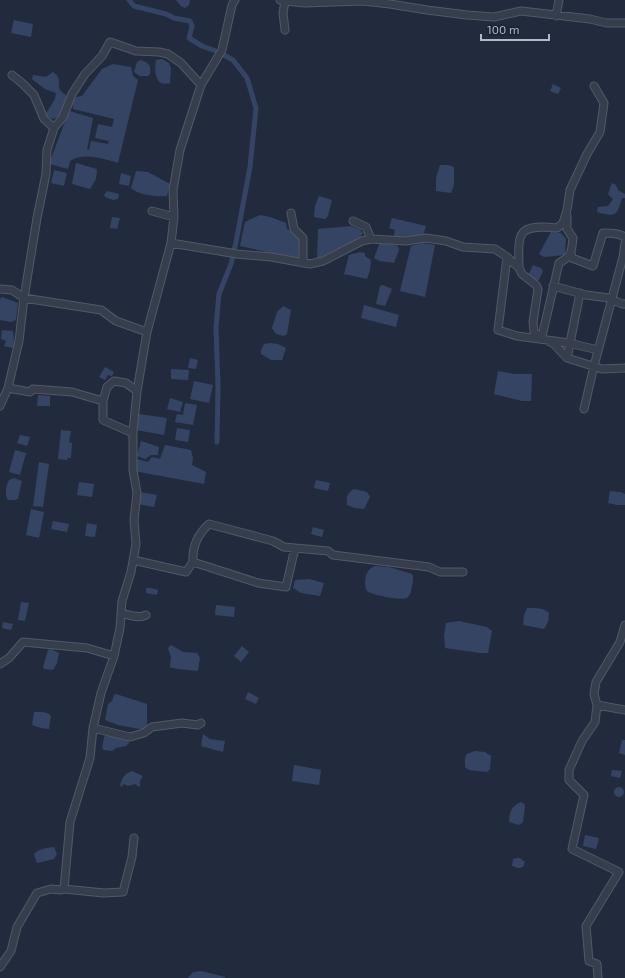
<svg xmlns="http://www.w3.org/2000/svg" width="625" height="978" font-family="'Exo 2',sans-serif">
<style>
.water{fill:#364464}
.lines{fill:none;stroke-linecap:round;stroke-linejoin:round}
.canal{stroke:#364464;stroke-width:5}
.minor-casing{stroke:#525868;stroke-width:9}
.minor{stroke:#363d4d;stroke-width:7}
</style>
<rect width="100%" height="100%" fill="#222b3d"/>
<path class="water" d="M176 0H190L189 5 185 8 181 6Z
M14 20 33 24 31 37 11 33Z
M162 59 169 63 171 68 170 83C155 88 154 70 156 60Z
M141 60C149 63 151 65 150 74L148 76H140L134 72 137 62Z
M113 64 131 67 133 76 138 80 118 163C103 159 84 152 70 161L68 169 49 164 69 111 93 118 87 150H89L91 141 108 144 109 141 95 138 98 124 112 127 114 119 73 109C72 104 73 101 76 97L82 96 102 69Z
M53 72C66 81 51 86 66 95 68 103 63 111 59 117L52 119 45 115 55 99 56 93 45 89 32 79 33 75 46 77Z
M553 84 561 88 558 94 550 91Z
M76 163 97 169 96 179 90 189 72 184Z
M440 165H448L454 167V185L451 193 436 191V178Z
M54 170 67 173 64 186 51 183Z
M136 171 148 172 170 184 167 196C157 197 138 195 131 188Z
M121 173 131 176 129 186 119 184Z
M612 183 616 185 618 190 625 194V198H622C617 217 615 217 597 212L598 207 608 206 613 199 608 194Z
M107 191 119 194 118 199 113 200 105 197 104 195Z
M319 196 332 200 328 216 325 219 314 217 315 206Z
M260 215 270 217 286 223 287 229 291 231 300 238 298 259 240 246 245 222Z
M112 217 120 218 117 229 110 228Z
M392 218 426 226 423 236 405 239 394 236 395 230 389 228Z
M351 226 359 229 363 233 359 239 317 259 318 229Z
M551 232 561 233 566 239 565 255 544 257 539 254Z
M380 242 398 246 399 250 394 263 379 261 374 258Z
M423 243 435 245 425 297 400 291 411 246Z
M360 252 365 253V256L371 260 370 270 367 279 344 274 349 255Z
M533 265 541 268 543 271 539 280 535 282 528 275Z
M383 285 392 289 385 306 376 304 380 286Z
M2 297 18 303 16 320 11 322 0 320V299Z
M364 305 399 315 396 327 361 318Z
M283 306 291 310 287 334 284 336 276 334 272 328 277 312Z
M2 330 13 331 14 340 13 348 4 346 6 341 1 339Z
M270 343 278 344 286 348 282 360H271L261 354V350L264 344Z
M190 358 198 360 196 369 188 368Z
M105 367 114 372 112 376 108 375 105 380 99 377Z
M171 369 189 370 188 380 171 379Z
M498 371 514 374H532L531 401H522L494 394Z
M194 381 213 385 209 403 190 399Z
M38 395 50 396V406H37Z
M170 398 183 402 180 412 167 409Z
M185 403 197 405 193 425 175 422 177 414 183 415Z
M139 414 167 418 164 435 136 430Z
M177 428 190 430 188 442 175 440Z
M61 430 71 431 69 442 72 443 71 458H68L67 460 58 459Z
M20 435 30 437 27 446 17 443Z
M141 441 159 447 158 455H151L145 459 137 456Z
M165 445 191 450 193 458 192 465 206 472 204 484 134 471 137 459 148 462 152 457 160 459Z
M15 450 26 453 20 475 9 472Z
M39 462 49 464 43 507 33 506Z
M14 478 22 481 18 499 14 500H8C4 493 6 487 9 480Z
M316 480 330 483 328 491 314 488Z
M79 482 94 484 92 497 77 495Z
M354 489 367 492 370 497 364 509 355 508 347 505C346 497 347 493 354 489Z
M610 491 620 492 625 494V505H617L608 503Z
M140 492 157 495 154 507 138 504Z
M31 509 44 512 39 538 26 535Z
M53 521 69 524 67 532 51 529Z
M87 523 97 525 95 537 85 536Z
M313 527 324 530 322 537 311 534Z
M376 566 389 567 412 574C414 578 413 582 412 586 411 591 411 595 407 598 401 601 372 595 367 591 363 583 365 568 376 566Z
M309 579 324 583 320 596 301 593 293 588 295 580Z
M146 588H151L158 590 157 595 146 593Z
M21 602 29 603 25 621 18 620Z
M216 605 235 607 234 617 215 615Z
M527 608C534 608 543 607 549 613L548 622 544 629 523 625 524 615Z
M459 621 487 627 492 631 488 653H480L445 648 444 636 446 623Z
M3 622 13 624 11 630 2 628Z
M171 645 183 652 197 653 200 658 198 670 197 671C190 670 174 669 170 667L171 657 168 648Z
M242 646 249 652 241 662 234 656Z
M51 649 59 653 57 663 53 670 44 669 43 667 48 650Z
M248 692 259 698 256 704 245 699Z
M114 695 116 694 147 704V727L145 730 118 725 105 720 108 704 112 701Z
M34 712C40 712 48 711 51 716L49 729 41 728 32 725Z
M106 734 128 739 129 743 126 746 116 748 112 751 104 750 102 748 104 738Z
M203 734 210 739 225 741 223 752 201 746Z
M622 740H625V755L619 753Z
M475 751 485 752 491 756 490 769 487 772 469 770 465 767V758L467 754Z
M294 765 321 770 319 785 292 781Z
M612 770 622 771 620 778 611 776Z
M132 771 143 776 140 781V787L135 784 128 786 124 784 121 787 120 785C123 777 124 774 132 771Z
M614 792a5 5 0 1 1 10 0a5 5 0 1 1-10 0Z
M521 802 524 804 525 807 523 822 519 825 509 822C509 813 512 805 521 802Z
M585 835 599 838 596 849 583 846Z
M54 847 57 854 54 859 37 863 34 854C40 848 47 848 54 847Z
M517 858H520L525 862 523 867 518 868 512 866 513 859Z
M201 971 225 977 226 978H188L193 972Z"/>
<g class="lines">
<path class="canal" d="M129 0 134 6 166 14 174 18 190 21 192 26 189 38 202 46 216 51 233 60 247 78 256 108 250 167 236 242 231 264 219 294 216 327 218 386 217 442"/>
<defs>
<path id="minor" d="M235 0 232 5 222 50 201 85 180 150 173 190 174 217 171 243 237 254 271 257 310 264 323 261 362 241 371 239
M280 0 285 1 283 13 285 30
M285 1 305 3 363 1 390 4 427 10 467 15 494 17 521 11 590 19 606 23H625
M556 16 559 0
M12 75 22 83 34 95 44 119 54 128 63 117 72 94 85 74 102 56 110 42 136 51 159 52 168 54 181 63 201 85
M152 211 174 217
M291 213 294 229 303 238V263
M353 221 366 227 371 239 406 241 426 238 446 241 463 247 495 249 507 257 519 268 522 274 536 285 538 289 533 322 534 332 541 338 553 343 567 358 602 369 625 368
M571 253 572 258 593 266 603 233C611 233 618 233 625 237
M507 257 498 330 517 336 569 343 598 350
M519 268C518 232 517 224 557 228L563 223 567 210 570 190 587 154 600 132 604 103 594 86
M553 286 586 295 609 298 622 304H625
M0 289 12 290 24 298 101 310 116 321 147 332
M541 338 543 332 559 263C573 255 571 253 573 238L567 229V216
M567 358 580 293
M8 388 30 392 33 389 72 392 103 401
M0 406 8 388 19 341 24 298 37 218 46 174 47 150 54 128
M584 409 594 366 623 257 625 243
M133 432 128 431 103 420V401L107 387 114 381 126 383 137 391
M133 560 186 572 193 562 258 583 286 587 295 548
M193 562C192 547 198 534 209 524L273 541 284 547 328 551 333 555 429 567 440 572H463
M121 613C129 615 139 619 146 615
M0 664 9 658 23 642 87 648 114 656
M597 705 625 710
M93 728 130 737 144 733 152 727 182 723 198 725 201 723
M64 889 70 822 90 758 93 728 101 693 114 656 120 628 122 601 131 572 136 544 134 520 137 493 133 470V432L137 391 147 332 171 243
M0 967 11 951 17 927 37 893 51 889 61 890 64 889 104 893 123 892 132 857 134 838
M598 978 597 964 589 961 586 926 619 872 572 849 584 795 569 780V770L582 741 595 722 597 705 594 694 596 682 620 642 625 625"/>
</defs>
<use href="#minor" class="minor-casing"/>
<use href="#minor" class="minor"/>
</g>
<path d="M481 34v6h68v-6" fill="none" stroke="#b2b8c8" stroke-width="2"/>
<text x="487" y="34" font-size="12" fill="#b2b8c8" stroke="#1c2232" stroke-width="3" paint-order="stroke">100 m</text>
</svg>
